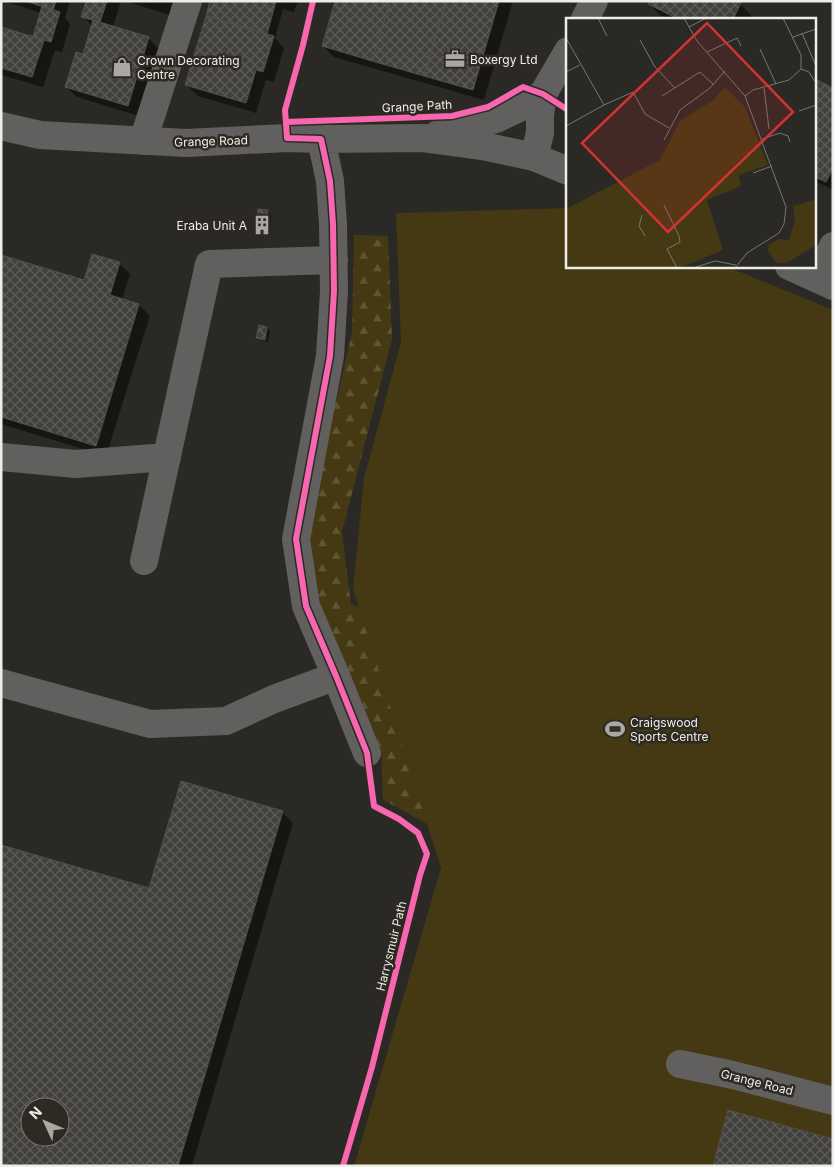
<svg xmlns="http://www.w3.org/2000/svg" width="834" height="1167" font-family="Inter,sans-serif">
<style>
.forest{fill:url(#forest-firs)}
.pitch{fill:#443912}
.shadow{fill:#0007;fill-rule:evenodd}
.building{fill:url(#building-cross-hatch);stroke:#51504c;fill-rule:evenodd}
.lines{fill:none;stroke-linecap:round;stroke-linejoin:round}
.minor{stroke:#61605e;stroke-width:28}
.cycleway-casing{stroke:#2c2a23;stroke-width:9}
.cycleway{stroke:#f766af;stroke-width:6}
.labels{text-anchor:middle;dominant-baseline:central;stroke-width:5;stroke-linejoin:round;paint-order:stroke}
.poi-label{font-size:12px;fill:#eeede8;stroke:#2c2a23;text-anchor:start}
.street-label{font-size:12px;fill:#eeede8;stroke:#2c2a23}
.inset-road{fill:none;stroke:#787773;stroke-width:1}
.view{fill:#d73232;fill-opacity:0.15;stroke:#d73232;stroke-width:2.5}
.inset-edge{fill:none;stroke:#eeede8;stroke-width:2.5}
</style>
<defs>
<pattern id="forest-firs" width="22" height="20" patternUnits="userSpaceOnUse" patternTransform="scale(1.25)"><rect width="22" height="20" fill="#443912"/><path d="M5 1l3.5 6h-7zM16 11l3.5 6h-7z" fill="#5f5634"/></pattern>
<pattern id="building-cross-hatch" width="8" height="8" patternUnits="userSpaceOnUse" patternTransform="scale(1.25)"><rect width="8" height="8" fill="#41403c"/><path d="M0 0l8 8M0 8l8-8" fill="none" stroke="#5d5c58"/></pattern>
</defs>
<rect width="100%" height="100%" fill="#2a2925"/>
<path class="forest" d="M354 235 388 236 392 339 342 532 351 604 833 817 446 834 383 800 381 750 321 613 304 540 352 333Z"/>
<path class="pitch" d="M568 208V266H726L833 310V1166H354L441 868 353 589 364 478 401 342 396 213Z"/>
<path class="shadow" d="M4 1H70L65 18 70 24 62 52 55 50 43 87 1 75V28L34 38 41 13Z
M87 1H121L113 27 148 38 159 49 139 116 77 97 66 87 84 55 92 26 83 16Z
M125 1H173L169 15Z
M212 1H298L294 12 283 9 275 38 284 48 274 82 266 80 256 113 198 96 187 85Z
M337 1H513L484 100 334 57 323 46Z
M649 4H740L751 15 749 19H668L660 15Z
M815 81 833 90V190L815 181Z
M268 211 271 214 270 234 261 233 258 230Z
M1 256 85 281 119 263 130 274 122 300 139 305 150 316 106 456 1 424Z
M260 326 267 328 270 331 268 342 260 340 257 337Z
M282 812 293 823 192 1166H1V846L150 890ZM30 1107H60V1137H30Z"/>
<path class="building" d="M25 1H56L53 10Z
M86 1H107L100 22 81 17Z
M210 1H276L267 34 206 16Z
M335 1H390L372 61 322 46Z
M390 1H446L424 76 372 61Z
M446 1H499L473 90 424 76Z
M649 1H737L741 3 733 19H678L648 4Z
M42 6 60 12 51 42 33 37Z
M206 16 274 36 263 72 256 70 246 103 185 85Z
M93 20 149 37 128 106 65 87 76 52 83 54Z
M1 27 44 40 32 77 1 68Z
M815 79 833 88V168L826 182 815 177Z
M258 209 268 210 267 220H257Z
M257 220H267V231L256 230Z
M92 254 120 262 110 295 139 304 96 446 1 417V255L84 280Z
M259 325 267 327 265 340 256 338Z
M181 781 283 811 178 1166H1V845L149 888ZM30 1107H60V1137H30Z
M728 1110 833 1139V1166H713Z"/>
<g class="lines">
<path class="minor" d="M585 19 594 1
M1 126 40 135 186 143 287 138 321 139 423 138 483 146 534 157 568 171
M438 134 496 119 519 108 543 94
M321 139 330 181 333 224 334 291 330 356 296 539 306 606 336 676 367 753
M143 141 188 1
M534 157 540 133V115L543 94 568 51
M789 266 833 286
M817 279 833 246
M1 457 76 464 167 457
M144 561 209 264 334 260
M1 683 150 724 226 721 274 699 336 676
M680 1064 733 1075 833 1101"/>
<defs>
<path id="cycleway" d="M313 1 303 45 285 110 287 138 321 139 330 181 333 224 334 291 330 356 296 539 306 606 336 676 367 753 374 806 399 819 418 833 427 854 420 875 372 1067 343 1166
M286 122 452 116 488 107 523 87 543 94 568 110"/>
</defs>
<use href="#cycleway" class="cycleway-casing"/>
<use href="#cycleway" class="cycleway"/>
</g>
<defs>
<symbol id="office-bare" viewBox="-9 -9 18 18"><path d="M-6-3h4V-5.5h4V-3h4V5H-6ZM-1-4.5V-3h2v-1.5ZM-6 0V1H6V0Z" fill="#a9a8a4" stroke="#2c2a23" stroke-width="2.5" paint-order="stroke"/></symbol>
<symbol id="shop-bare" viewBox="-9 -9 18 18"><path d="M-5-2.5h2.3a2.7 3.5 0 0 1 5.4 0H5L5.5 6h-11ZM-1.5-2.5h3a1.5 2.3 0 0 0-3 0Z" fill="#a9a8a4" stroke="#2c2a23" stroke-width="2.5" paint-order="stroke"/></symbol>
<symbol id="building-bare" viewBox="-9 -9 18 18"><path d="M-4-6H4V6H1V3H-1V6H-4ZM-2.5-4.3h1.7v1.8h-1.7ZM.8-4.3h1.7v1.8H.8ZM-2.5-1h1.7V.8h-1.7ZM.8-1h1.7V.8H.8Z" fill="#a9a8a4" stroke="#2c2a23" stroke-width="2.5" paint-order="stroke"/></symbol>
<symbol id="stadium-bare" viewBox="-9 -9 18 18"><path d="M0-5a6.5 5 0 1 0 0 10a6.5 5 0 1 0 0-10ZM-3.5-1.8h7v3.6h-7Z" fill="#a9a8a4" stroke="#2c2a23" stroke-width="2.5" paint-order="stroke"/></symbol>
</defs>
<g fill-rule="evenodd">
<use href="#office-bare" x="441" y="45" width="28" height="28"/>
<use href="#shop-bare" x="108" y="53" width="28" height="28"/>
<use href="#building-bare" x="248" y="211" width="28" height="28"/>
<use href="#stadium-bare" x="601" y="715" width="28" height="28"/>
</g>
<g class="labels">
<g class="poi-label">
<text x="470" y="59">Boxergy Ltd</text>
<text x="137" y="60">Crown Decorating<tspan x="137" dy="14">Centre</tspan></text>
<text x="247" y="225" text-anchor="end">Eraba Unit A</text>
<text x="630" y="722">Craigswood<tspan x="630" dy="14">Sports Centre</tspan></text>
</g>
<g class="street-label">
<text transform="translate(417 106) rotate(-3)">Grange Path</text>
<text transform="translate(211 141) rotate(-2)">Grange Road</text>
<text transform="translate(391 946) rotate(-76)">Harrysmuir Path</text>
<text transform="translate(757 1082) rotate(14)">Grange Road</text>
</g>
</g>
<g transform="translate(566 18)">
<rect width="250" height="250" fill="#2a2925"/>
<path d="M250 181V227L221 245H210L202 232 203 227 212 221 223 222 229 201 227 188Z" fill="#443912"/>
<path d="M159 69 179 89 202 147 172 157 175 168 141 182 157 232 114 250H0V191L94 142 114 103 146 83Z" fill="#443912"/>
<path class="inset-road" d="M32 0 41 18M118 0 131 23 179 78 220 189 218 206 213 215 181 235 169 250M123 9 140 0M236 15 250 48M227 19 250 11M0 20 38 87 67 74 79 96 103 110M74 22 89 49 109 70M194 31 210 66M141 34 171 20 175 28M235 51 243 54 250 65M0 54 14 47M198 70 203 111M96 78 134 54 148 67M179 78 187 72 223 62 235 51V37L217 0M233 93 250 87M0 108 38 87M196 121 214 115 222 118 224 124M98 122 114 92 144 70 159 53M187 155 206 148M98 187 113 218 114 224 101 231 111 250M76 197 73 208 79 218M127 250 149 243 170 247"/>
<path class="view" d="M141 5 227 94 102 214 16 125Z"/>
<rect width="250" height="250" class="inset-edge"/>
</g>
<rect width="834" height="1167" fill="none" stroke="#eeede8" stroke-width="5"/>
<g transform="translate(45 1122) rotate(314)"><circle r="24" fill="#2c2a23" stroke="#7a7872"/>
<path d="M0-4L9 19L0 12L-9 19Z" fill="#a9a8a4"/>
<text y="-8" font-size="14" font-weight="bold" text-anchor="middle" fill="#eeede8">N</text>
</g>
</svg>
